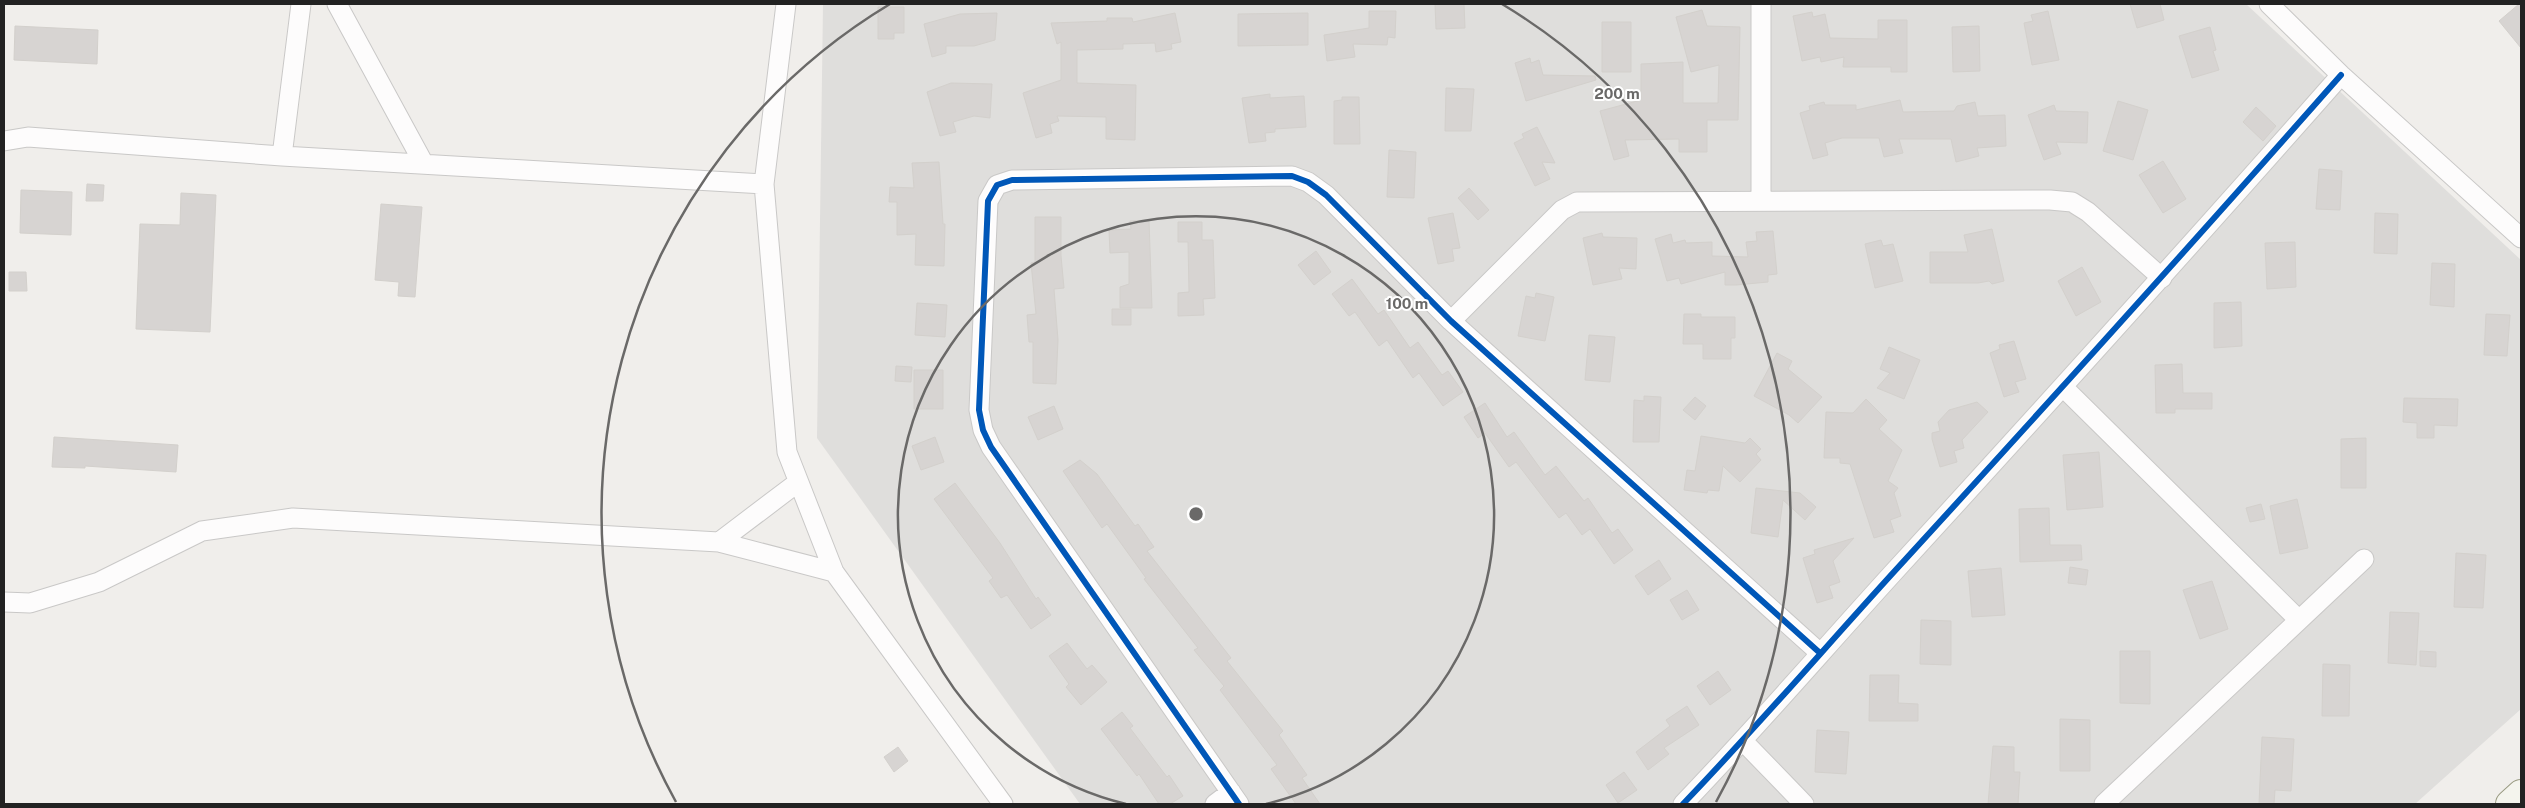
<svg xmlns="http://www.w3.org/2000/svg" width="2525" height="808" font-family="'Public Sans',sans-serif">
<style>
.residential{fill:#dfdedc}
.building{fill:#d7d4d2;stroke:#d3d0cc}
.lines{fill:none;stroke-linecap:round;stroke-linejoin:round}
.minor-casing{stroke:#c9c8c7;stroke-width:21}
.secondary-casing{stroke:#999a82;stroke-width:30}
.minor{stroke:#fdfcfc;stroke-width:19}
.secondary{stroke:#f4f4ed;stroke-width:28}
.cycleway-casing{stroke:#fff;stroke-width:9}
.cycleway{stroke:#0057b8;stroke-width:6}
.ring{fill:none;stroke:#6a6968;stroke-width:2.5}
.centre{fill:#6a6968;stroke:#fff;stroke-width:2.5}
.ring-label{font-size:15px;text-anchor:middle;font-weight:bold;fill:#6a6968;stroke:#fff;stroke-width:4;stroke-linejoin:round;paint-order:stroke}
</style>
<rect width="100%" height="100%" fill="#f0eeeb"/>
<path class="residential" d="M823 4H2246L2521 260V709L2415 804H1080L817 438Z"/>
<path class="building" d="M1435 4H1464L1465 28 1436 29Z
M2130 4H2160L2164 20 2137 28Z
M2519 4H2521V48L2499 21Z
M878 7H904V33H894V39H878Z
M1702 10 1707 26 1740 27 1738 120H1707V152H1679V139L1625 140 1629 156 1614 160 1600 111 1641 100V64L1683 62V103H1718L1719 65 1691 72 1676 17Z
M1369 11H1396L1395 38 1388 37 1387 45 1353 44 1355 57 1327 61 1324 35 1369 28Z
M2048 11 2059 60 2032 65 2024 23 2033 21 2031 15Z
M1812 12 1813 17 1825 14 1830 38 1878 39V20H1907V72H1891V67H1843L1844 57 1821 62 1820 57 1802 61 1793 16Z
M997 13 995 40 974 46H946V53L932 57 924 24 960 14Z
M1175 13 1181 42 1171 44 1172 49 1156 52 1155 43 1123 44V49L1077 50V83L1136 85 1135 140 1106 139V117L1057 116 1059 121 1050 124 1052 133 1036 138 1023 93 1061 80V42L1057 44 1051 23 1107 21V18H1132L1133 22Z
M1308 13V45L1238 46V14Z
M1602 22H1631V72H1602Z
M15 26 98 30 97 64 14 60Z
M1979 26 1980 71 1953 72 1952 27Z
M2210 27 2216 50 2213 51 2219 70 2192 78 2179 36Z
M1530 58 1531 63 1539 60 1543 75 1595 76 1596 80 1526 101 1515 63Z
M951 83 992 84 990 118 974 116 953 122 956 132 940 136 927 92Z
M1446 88 1474 89 1471 131H1445Z
M1270 94V98L1304 96 1306 127 1275 129V132L1265 133 1266 141 1249 143 1242 98Z
M1342 97H1359L1360 144H1334V101L1342 100Z
M1900 100 1903 112 1954 111 1957 106 1975 102 1978 116 2005 115 2006 146 1977 148 1979 156 1956 162 1951 139H1899L1903 153 1884 157 1879 138H1842L1825 143 1828 155 1813 159 1800 113 1810 110 1809 106 1824 102 1825 105H1856V110Z
M2118 101 2148 110 2133 160 2103 151Z
M2054 105 2056 111 2088 112 2087 143 2056 142 2061 154 2044 160 2028 115Z
M2256 107 2276 126 2263 141 2243 122Z
M1537 127 1555 163 1542 162 1550 179 1535 186 1514 143 1524 138 1522 134Z
M1389 150 1416 152 1414 198 1387 197Z
M2163 161 2186 199 2163 213 2139 175Z
M939 162 943 224H945L944 266 915 265 916 234 897 235V202H889L890 187 914 188 912 163Z
M2319 169 2342 171 2340 210 2316 209Z
M87 184 104 185 103 201H86Z
M1469 188 1489 210 1478 220 1458 198Z
M21 190 72 192 71 235 20 233Z
M181 193 216 195 210 332 136 329 140 224 180 225Z
M381 204 422 207 415 297 398 296 399 282 375 280Z
M1453 213 1460 248 1452 249 1454 261 1438 264 1428 218Z
M2375 213 2398 214 2397 254 2374 253Z
M1035 217H1061V256L1064 288 1054 289 1058 340 1056 384 1033 383V342H1029L1027 315 1036 314 1031 263 1035 262Z
M1149 220 1152 308H1120V287L1129 284V252L1110 253 1109 230 1131 229 1130 221Z
M1178 222H1202V240H1213L1215 298 1203 299 1204 315 1178 316V293L1189 292 1188 242H1178Z
M1992 229 2004 281 1992 284 1989 281 1978 283H1930V252H1968L1964 235Z
M1773 231 1777 274 1768 275V282L1736 285H1725V272L1681 284 1679 278 1667 281 1655 239 1671 234 1673 243 1685 240 1686 243 1712 242V256L1748 257 1746 242 1757 241 1756 232Z
M1602 233 1603 237 1637 238 1636 269 1619 268 1622 279 1593 285 1583 238Z
M1881 240 1883 246 1893 244 1903 281 1875 288 1865 244Z
M2295 242 2296 287 2267 289 2265 243Z
M1316 251 1331 272 1314 285 1298 265Z
M2432 263 2455 264 2454 307 2430 305Z
M2082 267 2101 302 2076 316 2058 281Z
M9 272H26L27 291H9Z
M1352 279 1378 314 1384 310 1410 348 1418 342 1442 375 1448 371 1463 392 1443 406 1419 373 1413 378 1387 340 1379 346 1355 312 1349 316 1332 294Z
M1536 293 1554 297 1545 341 1518 336 1526 296 1535 298Z
M2241 302 2242 346 2214 348V303Z
M917 303 947 305 945 337 915 335Z
M1112 309H1131V325H1112Z
M1684 314H1701V317H1735V338H1731V359H1703V344H1683Z
M2486 314 2510 315 2507 356 2484 355Z
M1589 335 1615 337 1610 382 1585 380Z
M2014 341 2026 379 2015 382 2019 392 2004 397 1990 353 2000 349 1999 345Z
M1889 347 1920 360 1904 399 1877 388 1890 373 1880 369Z
M1777 353 1792 361 1788 369 1822 397 1798 423 1789 415 1754 396Z
M2182 364 2183 393H2212V409H2175V413H2156L2155 365Z
M896 366 912 367 911 382 895 381Z
M914 370H943V409H914Z
M1644 396 1661 397 1659 442H1633L1634 400 1644 401Z
M1695 397 1706 406 1695 420 1683 410Z
M2404 398 2458 399 2457 426 2434 425V438H2417V423L2403 422Z
M1866 399 1887 420 1879 429 1902 450 1888 481 1898 488 1894 493 1901 516 1890 520 1894 532 1874 538 1850 464 1840 463V458H1824L1826 412 1853 413Z
M1977 402 1988 412 1962 440 1964 448 1954 451 1957 462 1940 467 1932 439V433L1940 431 1938 422 1949 410Z
M1485 403 1507 437 1514 432 1545 475 1556 466 1584 501 1588 498 1612 533 1618 529 1633 550 1614 564 1590 529 1582 535 1566 513 1559 518 1516 462 1509 467 1485 433 1478 438 1464 417Z
M1054 406 1063 429 1038 440 1028 417Z
M1701 436 1745 443 1750 438 1761 449 1756 454 1761 460 1740 482 1723 466 1719 491 1708 490 1707 493 1684 490 1687 470 1695 471Z
M54 437 178 445 176 472 85 466V468L52 467Z
M935 437 944 462 921 470 912 446Z
M2366 438V488H2341V439Z
M2099 452 2103 507 2067 510 2063 455Z
M1080 460 1097 474 1135 526 1138 524 1154 547 1147 551 1231 658 1227 661 1283 731 1279 735 1307 775 1302 778 1320 804H1296L1271 769 1277 765 1220 690 1224 686 1194 650 1198 648 1144 579 1146 578 1107 524 1102 528 1063 471Z
M955 483 1000 543 1036 599 1038 597 1051 615 1031 629 1007 595 1001 598 989 581 993 578 934 499Z
M1756 488 1800 493 1816 507 1805 520 1783 500 1778 537 1751 533Z
M2297 499 2308 548 2280 554 2270 506Z
M2261 504 2265 519 2250 522 2246 508Z
M2049 508 2050 545H2081L2082 560 2020 562 2019 509Z
M1854 538 1833 561 1840 582 1829 586 1833 598 1817 603 1803 558 1815 554 1814 550Z
M2456 553 2486 555 2483 608 2454 607Z
M1659 560 1671 579 1648 595 1635 576Z
M2070 567 2088 570 2086 585 2068 583Z
M2001 568 2005 615 1972 617 1968 571Z
M2212 581 2228 629 2200 639 2183 590Z
M1687 590 1699 610 1682 620 1670 600Z
M2390 612 2419 613 2416 665 2388 663Z
M1921 620 1951 621V665L1920 664Z
M1067 643 1087 669 1092 665 1107 682 1081 705 1066 687 1069 684 1049 656Z
M2120 651H2150V704L2120 703Z
M2420 651 2436 652V667L2420 666Z
M2323 664 2350 665 2349 716H2322Z
M1718 671 1731 690 1710 705 1697 686Z
M1870 675H1899L1898 703 1918 704V721H1869Z
M1687 706 1699 725 1664 748 1669 754 1648 770 1636 752 1670 726 1666 720Z
M1122 712 1133 726 1130 728 1167 777 1169 775 1183 796 1170 804H1159L1139 774 1137 776 1101 729Z
M2060 719 2090 720V771H2060Z
M1817 730 1849 732 1846 774 1815 772Z
M2262 737 2294 739 2291 791 2275 790 2274 804H2259Z
M1993 746 2014 747V772H2020L2018 804H1988Z
M898 747 908 761 894 772 884 757Z
M1624 772 1637 790 1618 803 1606 785Z"/>
<g class="lines">
<defs>
<path id="minor" d="M337 4 424 164
M786 4 764 184 787 452 834 572 1003 804
M2269 4 2341 75 2521 238
M4 141 28 137 282 156 764 184
M282 156 301 4
M1761 201V4
M1451 321 1562 210 1577 202 2050 200 2072 202 2088 212 2162 278
M2063 387 2299 620
M719 542 797 483
M4 602 30 603 99 582 202 531 293 518 719 542 834 572
M1743 741 1804 804
M1215 804 1231 792
M1239 804 991 447 983 430 979 410 988 201 997 185 1012 180 1292 176 1308 182 1326 195 1451 321 1820 653
M1683 804C1755 729 1822 651 1892 574 2043 409 2193 243 2341 75
M2104 804 2364 559"/>
<path id="secondary" d="M2510 804 2521 794"/>
</defs>
<use href="#minor" class="minor-casing"/>
<use href="#secondary" class="secondary-casing"/>
<use href="#minor" class="minor"/>
<use href="#secondary" class="secondary"/>
<defs>
<path id="cycleway" d="M1239 804 991 447 983 430 979 410 988 201 997 185 1012 180 1292 176 1308 182 1326 195 1451 321 1820 653
M1683 804C1755 729 1822 651 1892 574 2043 409 2193 243 2341 75"/>
</defs>
<use href="#cycleway" class="cycleway-casing"/>
<use href="#cycleway" class="cycleway"/>
</g>
<g class="ring">
<path d="M1126 804A298 298 0 1 1 1266 804"/>
<path d="M676 802A595 595 0 0 1 890 4M1502 4A595 595 0 0 1 1716 802"/>
</g>
<circle cx="1196" cy="514" r="8" class="centre"/>
<g class="ring-label">
<text x="1617" y="99">200 m</text>
<text x="1407" y="309">100 m</text>
</g>
<rect width="2525" height="808" fill="none" stroke="#222222" stroke-width="10"/>
</svg>
